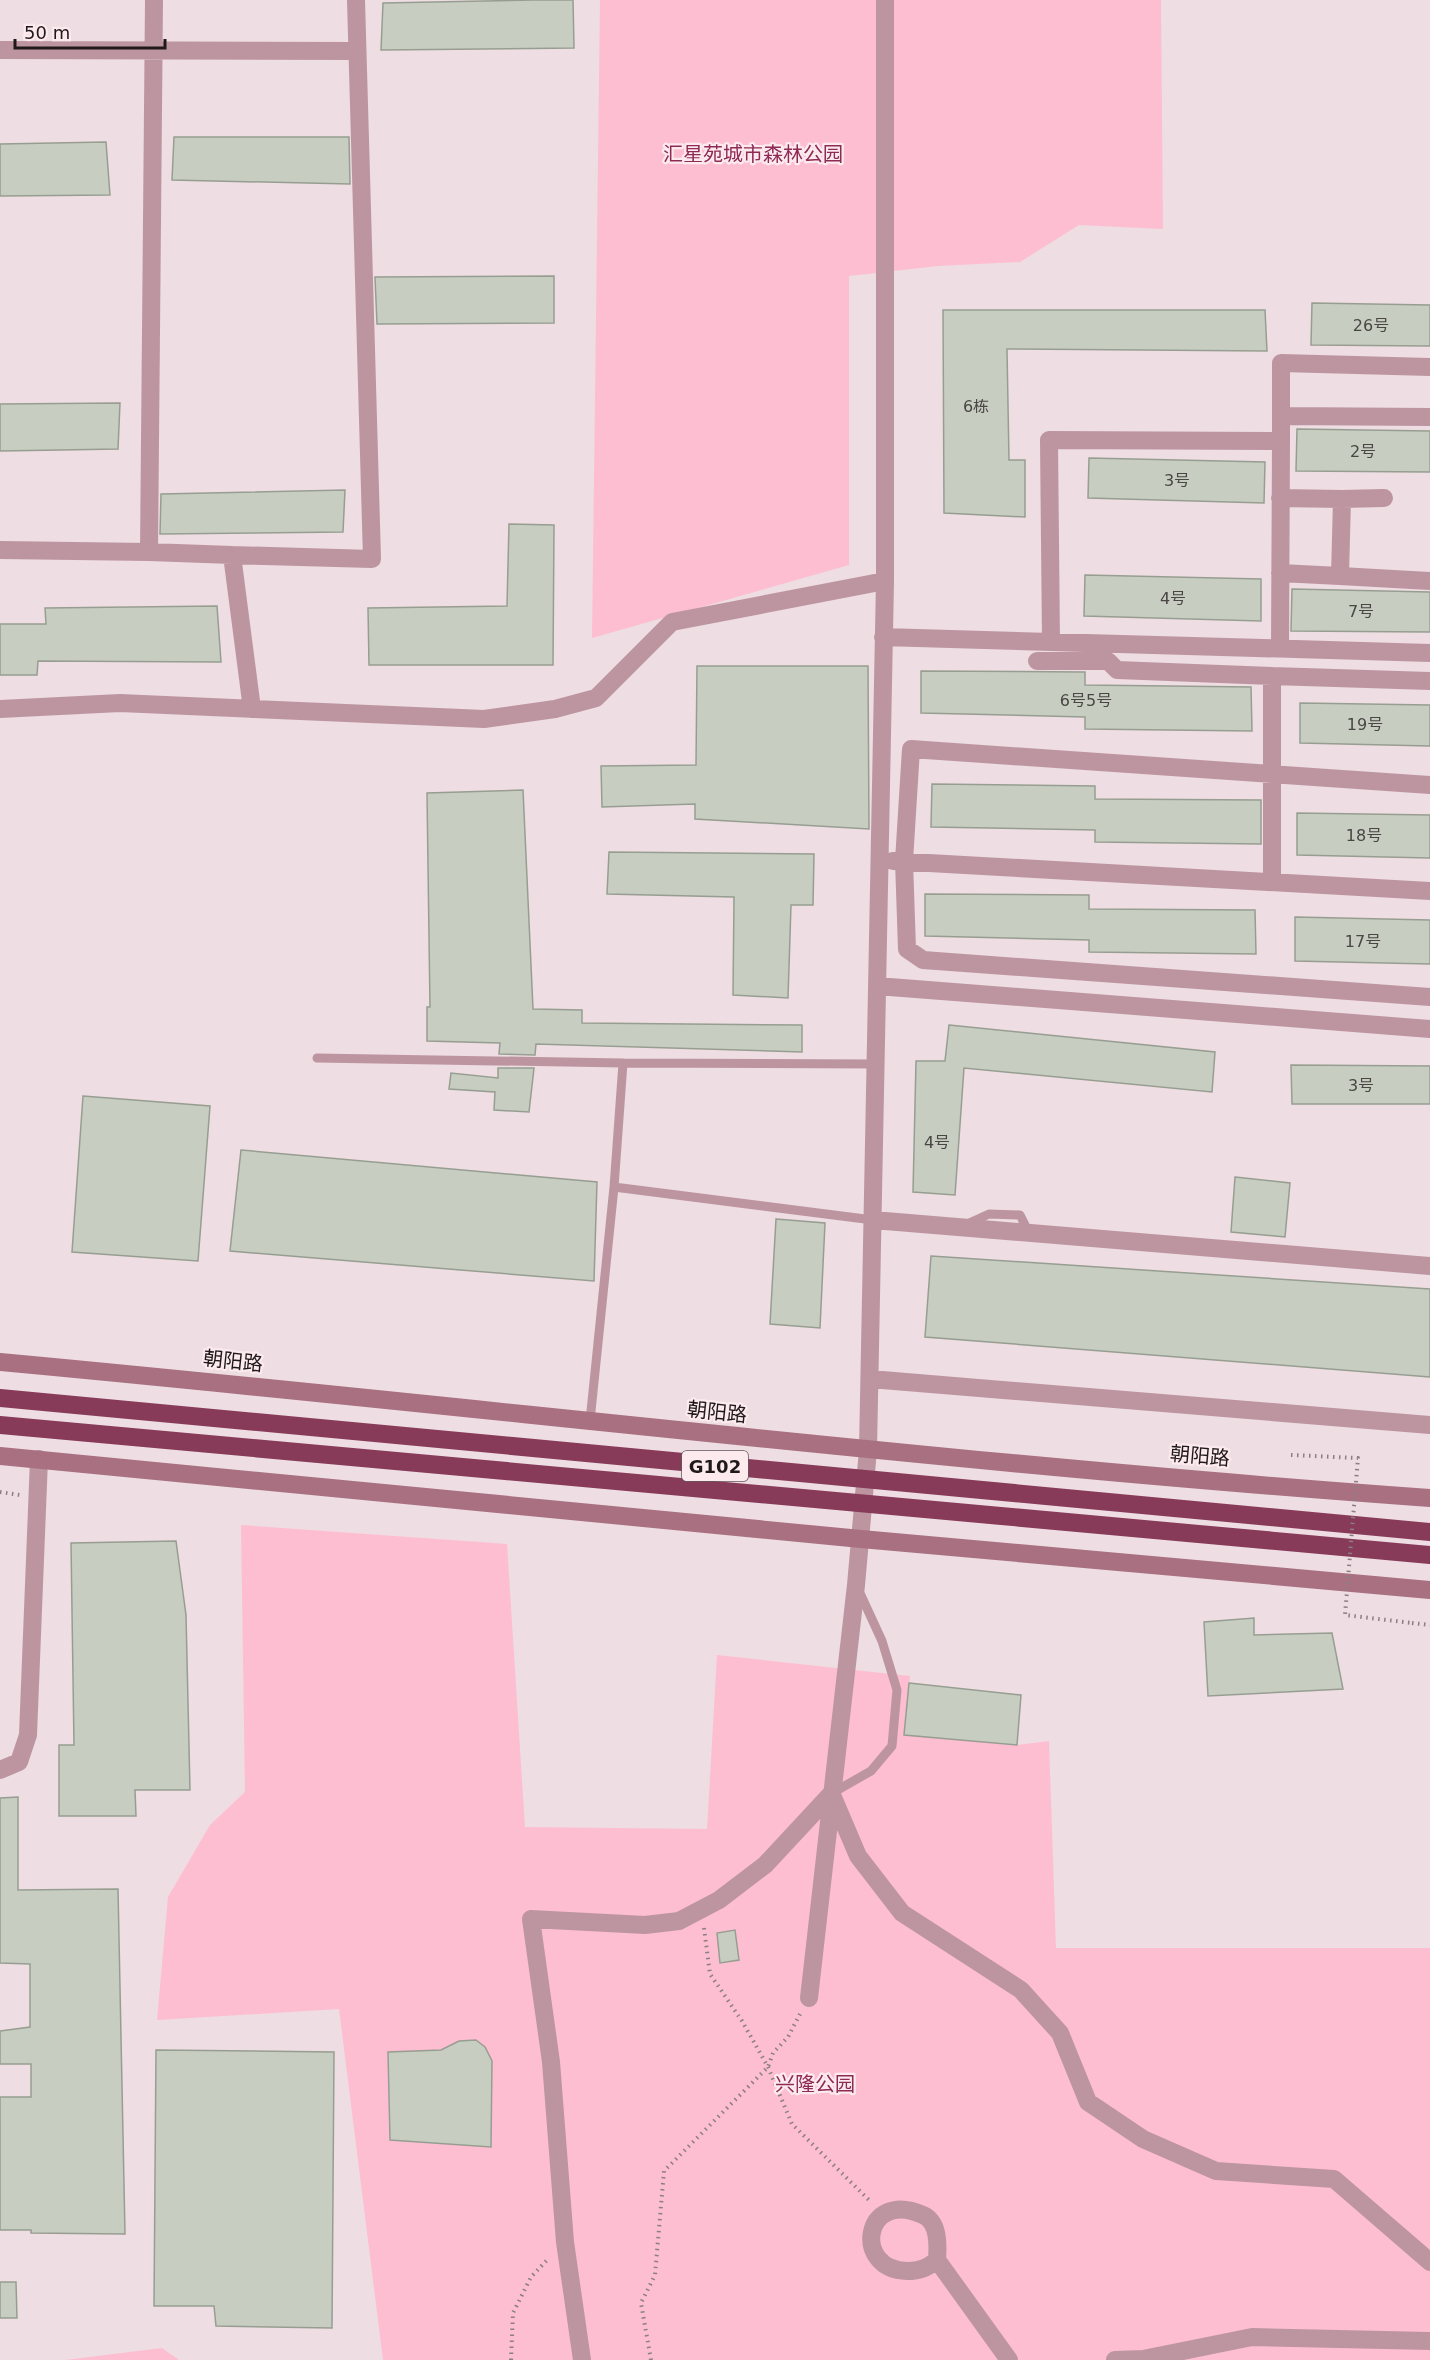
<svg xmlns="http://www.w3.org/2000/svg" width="1430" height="2360" font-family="'DejaVu Sans','Noto Sans SC',sans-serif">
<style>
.green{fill:#febed1}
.building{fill:#c7cec1;stroke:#979e91;stroke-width:1.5}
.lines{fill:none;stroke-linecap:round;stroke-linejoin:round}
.path{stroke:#8b7f83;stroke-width:4;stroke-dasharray:1.5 4.5;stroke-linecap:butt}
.lane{stroke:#bd95a1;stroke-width:9}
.street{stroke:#bd95a1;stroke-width:18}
.secondary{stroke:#a87081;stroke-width:18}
.highway{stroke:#883b58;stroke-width:18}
.path-bridge{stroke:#8b7f83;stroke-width:4;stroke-dasharray:1.5 4.5;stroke-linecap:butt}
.labels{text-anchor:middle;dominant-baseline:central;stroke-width:4.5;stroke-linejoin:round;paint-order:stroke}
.number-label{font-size:16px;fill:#494644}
.shield{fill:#fceaef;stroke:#61585b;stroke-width:1.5}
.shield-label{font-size:18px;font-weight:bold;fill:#1f191b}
.park-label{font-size:20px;fill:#8e2a54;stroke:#fceaef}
.street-label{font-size:20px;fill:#1f191b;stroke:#fceaef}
</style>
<rect width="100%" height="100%" fill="#eedde2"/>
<path class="green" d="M600 0H1161L1163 229 1079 225 1020 262 938 266 849 276V565L592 638Z
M241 1525 507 1544 525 1827 707 1829 717 1655 910 1676 905 1735 1017 1745 1049 1741 1056 1948H1430V2360H383L339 2009 157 2020 168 1897 210 1825 245 1792Z
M162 2348 179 2360H65Z"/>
<path class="building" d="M534 0H573L574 48 381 50 383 3Z
M174 137H349L350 184 172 180Z
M106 142 110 195 0 196V144Z
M554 276V323L377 324 375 277Z
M1312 303 1430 305V346L1311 345Z
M943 310H1265L1267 351 1007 349 1009 460H1025V517L944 513Z
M120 403 118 449 0 451V404Z
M1297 429 1430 431V472L1296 471Z
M1089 458 1265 462 1264 503 1088 498Z
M345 490 343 532 160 534 161 494Z
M509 524 554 525 553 665H369L368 608 507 606Z
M1085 575 1261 579V621L1084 616Z
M1292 589 1430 592V632L1291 631Z
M217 606 221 662 38 661 37 675H0V624H46L45 608Z
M697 666H868L869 829 695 819V804L602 807 601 766 696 765Z
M921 671 1085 672V685L1251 687 1252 731 1085 729V717L921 713Z
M1300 703 1430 705V746L1300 743Z
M932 784 1095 786V799L1261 800V844L1095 842V830L931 827Z
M523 790 533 1009 582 1010V1023L802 1025V1052L536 1044 535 1055 499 1054 500 1043 427 1041V1007H430L427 793Z
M1297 813 1430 815V858L1297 855Z
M609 852 814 854 813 905H791L788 998 733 995 734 897 607 894Z
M925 894 1089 895V909L1255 910 1256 954 1089 952V940L925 936Z
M1295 917 1430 920V964L1295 961Z
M949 1025 1215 1052 1212 1092 964 1068 955 1195 913 1192 916 1061H945Z
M1291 1065 1430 1066V1104H1292Z
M498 1068H534L529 1112 494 1110 495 1092 449 1089 451 1073 498 1078Z
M83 1096 210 1106 198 1261 72 1252Z
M241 1150 597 1182 594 1281 230 1251Z
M1235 1177 1290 1183 1285 1237 1231 1232Z
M776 1219 825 1223 820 1328 770 1324Z
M931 1256 1430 1289V1377L925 1337Z
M176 1541 186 1615 190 1790H135L136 1816H59V1745H74L71 1543Z
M1254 1618V1635L1332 1633 1343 1689 1208 1696 1204 1622Z
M909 1683 1021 1695 1017 1745 904 1735Z
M18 1797V1890L118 1889 125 2234 31 2233V2230H0V2097H31V2064H0V2031L30 2027V1964L0 1963V1798Z
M735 1930 739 1960 720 1963 717 1933Z
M476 2040 485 2047 492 2061 491 2147 390 2140 388 2052 441 2050 459 2041Z
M156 2050 334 2052 332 2328 216 2326 214 2306H154Z
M0 2282H16L17 2318H0Z"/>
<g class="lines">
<path class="path" d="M0 1492 20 1495
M1412 1623 1430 1625
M704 1928 710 1974 742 2021 768 2067 792 2124 871 2202
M511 2360 513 2313 531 2277 549 2258
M651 2360 641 2303 655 2275 664 2171 768 2067 773 2053 788 2037 800 2014"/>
<path class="lane" d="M317 1058 623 1063
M873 1220 614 1187 623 1063 876 1064
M967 1224 989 1214 1020 1215 1029 1233
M590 1421 614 1187
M834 1792 871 1771 892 1746 897 1690 882 1641 859 1591"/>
<path class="street" d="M154 0 149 552 232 555 252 709
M0 50 356 51
M1281 416 1430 417
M1281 441V363L1430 367
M1342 499 1384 498
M0 550 149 552
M232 555 372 559 356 0
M1280 573 1340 576 1342 499 1280 498
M1340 576 1430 581
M883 637 1430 653
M1051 642 1049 440 1281 441 1280 648
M1037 661H1108L1117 670 1272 676V882
M1272 676 1430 681
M0 709 120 703 484 719 555 709 596 698 672 622 885 581
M1430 785 911 749 904 861 907 949 923 960 1430 997
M893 861 1430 891
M877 986 1430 1029
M873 1220 1430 1266
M870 1379 1430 1425
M0 1770 19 1762 28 1735 39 1459
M832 1795 858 1856 902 1913 1021 1990 1060 2033 1088 2102 1143 2139 1216 2171 1334 2179 1430 2262
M809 1998 856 1585 868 1450 885 581V0
M937 2260C927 2268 920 2271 907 2271 852 2270 863 2188 923 2215 939 2222 938 2245 937 2260L1009 2360
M582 2360 565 2242 551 2062 531 1919 645 1925 679 1921 719 1900 765 1865 832 1793
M1115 2360 1143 2359 1252 2337 1430 2341"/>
<path class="secondary" d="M0 1362C477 1406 952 1464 1430 1498
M0 1456 861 1539 1430 1590"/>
<path class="highway" d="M0 1398 1430 1532
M0 1425 1430 1555"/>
<path class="path-bridge" d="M1291 1455 1358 1458 1345 1615 1412 1623"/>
</g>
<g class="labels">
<g class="number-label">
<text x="1371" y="325">26号</text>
<text x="976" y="406">6栋</text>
<text x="1363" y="451">2号</text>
<text x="1177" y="480">3号</text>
<text x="1173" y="598">4号</text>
<text x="1361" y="611">7号</text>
<text x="1086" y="700">6号5号</text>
<text x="1365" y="724">19号</text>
<text x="1364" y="835">18号</text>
<text x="1363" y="941">17号</text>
<text x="1361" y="1085">3号</text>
<text x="937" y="1142">4号</text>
</g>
<rect class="shield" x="682" y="1451" width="66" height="30" rx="4.5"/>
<g class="shield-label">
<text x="715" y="1466">G102</text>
</g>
<g class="park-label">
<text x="753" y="154">汇星苑城市森林公园</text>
<text x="815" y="2084">兴隆公园</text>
</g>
<g class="street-label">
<text transform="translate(233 1361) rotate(6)">朝阳路</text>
<text transform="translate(717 1412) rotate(6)">朝阳路</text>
<text transform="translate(1200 1456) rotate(5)">朝阳路</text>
</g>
</g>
<path d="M15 39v9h150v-9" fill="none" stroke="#1f191b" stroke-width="3"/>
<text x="24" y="39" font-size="18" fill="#1f191b" stroke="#fceaef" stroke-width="4.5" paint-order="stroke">50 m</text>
</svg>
